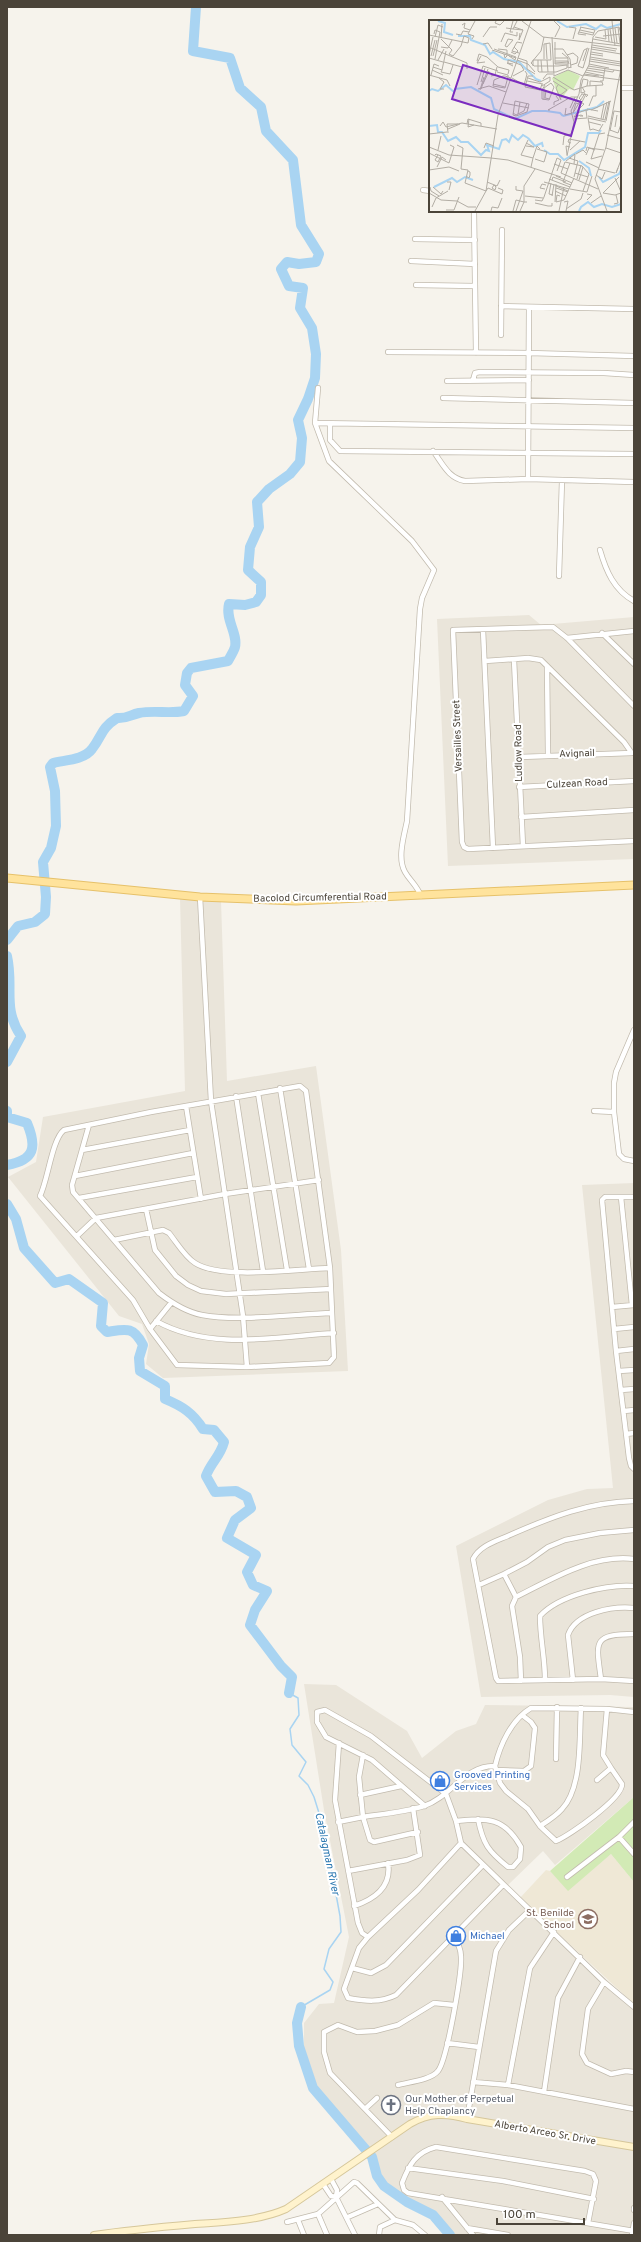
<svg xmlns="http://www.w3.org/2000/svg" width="641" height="2242" font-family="Overpass,sans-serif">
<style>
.residential{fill:#eae5da}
.education{fill:#efe8d6}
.green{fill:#d2eab5}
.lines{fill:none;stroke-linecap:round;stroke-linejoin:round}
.stream{stroke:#a9d4f2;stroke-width:1.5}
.river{stroke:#a9d4f2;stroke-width:10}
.street-casing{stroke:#c2bbae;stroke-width:6}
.secondary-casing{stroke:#d6c79b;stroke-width:8}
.primary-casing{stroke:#e6c16a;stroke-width:9}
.street{stroke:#fff;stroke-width:4.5}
.secondary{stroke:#fff3cd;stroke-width:6}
.primary{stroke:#ffe39c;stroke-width:7}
.labels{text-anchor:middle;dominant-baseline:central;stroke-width:4;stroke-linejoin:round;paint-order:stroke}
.street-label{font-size:10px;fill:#4b4439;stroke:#fff}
.shop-label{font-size:10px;fill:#366cbe;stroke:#fff;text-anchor:start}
.education-label{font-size:10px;fill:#785e54;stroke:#fff;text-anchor:end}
.worship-label{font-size:10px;fill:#5b616d;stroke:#fff;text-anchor:start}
.water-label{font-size:11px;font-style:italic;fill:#2e7ab2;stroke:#fff}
.inset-river{fill:none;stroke:#a9d4f2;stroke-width:2}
.inset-road{fill:none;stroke:#b2ada4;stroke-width:1}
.view{fill:#7b2cbf;fill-opacity:0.15;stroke:#7b2cbf;stroke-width:2}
.inset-edge{fill:none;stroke:#4b4439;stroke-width:2}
</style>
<rect width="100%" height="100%" fill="#f6f3ec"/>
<path class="residential" d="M529 615 541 625 634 617V859L448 866 437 619Z
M180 898 221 901 227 1081 316 1066 341 1250 348 1371 163 1378 146 1364 149 1344 142 1324 119 1316 8 1177 36 1162 43 1117 185 1091Z
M634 1183V1697L610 1695 481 1697 456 1546 548 1500 587 1489 613 1488 582 1185Z
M304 1684 336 1685 407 1731 422 1758 456 1731 476 1724 485 1705 634 1707V1797L555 1865 543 1851 504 1889 634 2004V2235H453L427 2208 398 2198 314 2083 304 2052V2023L319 2004 334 2003 349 1937 324 1810Z"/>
<path class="education" d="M611 1854 634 1882V2004L520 1898 546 1870 550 1871 568 1890Z"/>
<path class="green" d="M634 1797V1882L611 1854 568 1891 550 1871Z"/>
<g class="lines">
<path class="stream" d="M289 1693 298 1698 299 1715 290 1729 292 1745 306 1762 299 1776 308 1785 314 1797 324 1829 340 1916 341 1932 329 1949 324 1969 333 1982 330 1990 301 2007"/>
<path class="river" d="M7 940 18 926 35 922 45 914 46 897 43 862 51 848 56 826 55 791 50 767 53 763C65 760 84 760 92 749 103 735 100 729 117 718 126 719 130 715 139 713 155 710 169 714 184 711L193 696 185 685 187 673 191 668 228 661C230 657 234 651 235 647 238 633 225 620 229 604L245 605 256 602 261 595V582L248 570 250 547 259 527 257 502 269 489 290 474 300 462 302 438 298 420 308 399 315 378 316 354 312 328 300 308 303 288 289 286 281 269 287 262 299 264 316 262 319 254 301 225 293 160 266 131 261 107 240 88 230 58 193 51 196 7
M7 956C14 987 2 1008 21 1036L7 1062
M7 1111V1117L27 1123C37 1147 35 1160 7 1165
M7 1204 16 1219 24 1248 55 1283 69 1279 103 1303 101 1326 107 1332C126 1329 133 1326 143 1345L139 1358 140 1371 165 1386V1399C182 1406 193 1413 203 1429L214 1430 224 1442C220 1457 211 1462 206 1476L215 1492 236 1491 247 1497 251 1508 235 1520 227 1538 256 1555 247 1572 253 1585 267 1591 255 1610 250 1625 281 1666 292 1677 289 1693
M301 2007 297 2023 299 2046 313 2088 372 2157 377 2176 384 2186 407 2202 433 2215 450 2235"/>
<defs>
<path id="street" d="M620 88H634
M423 190 430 191
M474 211 476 353
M415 239 475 240
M411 261 475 264
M416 285 475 286
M501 306 634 309
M501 335 502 230
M388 352 529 353 634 356
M473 380 475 373 480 372 604 373 634 375
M447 381 529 380
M318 388 315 423 329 461 412 541 434 570 422 598 420 609 407 821C404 836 397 858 405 872 410 881 416 884 421 896
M443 398 634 403
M315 423 634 428
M330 424V440L340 451 634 454
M433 451C443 464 448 478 465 481L528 479 634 482
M528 479 529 307
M600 550C606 571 614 590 634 601
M559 576 562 480
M483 630 493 848
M602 633 634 664
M567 638 634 631
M514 660 523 846
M485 661 528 658 541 660 624 742 631 752
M547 666 548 755
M634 706 567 638 553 627 453 630 462 842 464 847 468 849 634 841
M520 757 632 753
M519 787 634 781
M521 817 634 810
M200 897 211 1101 243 1316 247 1367
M634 1030 616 1072 614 1083V1112L619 1154 624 1159 634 1161
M300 1086 306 1091 330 1268 334 1357 329 1363 247 1367 177 1365 150 1329 133 1300 40 1196C48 1180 52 1139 64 1130L151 1112Z
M280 1088 309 1269
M258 1093 287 1270
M236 1096 263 1271
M186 1106 201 1199
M594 1111 614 1112
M89 1125 72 1185 73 1192 159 1293C172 1303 186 1312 202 1315 238 1322 295 1314 332 1313
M82 1150 190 1130
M75 1176 193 1153
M621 1197 632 1305
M634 1197H605L602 1200 616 1351 629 1458 631 1466 634 1469
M79 1198 197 1177
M146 1209 155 1250 176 1276 188 1285 201 1291 226 1294 331 1289
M77 1236 96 1218 225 1194 319 1180
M114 1240 163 1230 169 1233C177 1243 185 1257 195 1263 222 1280 296 1269 330 1268
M612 1307 634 1305
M156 1321C210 1351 275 1337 334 1333
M150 1329 171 1303
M614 1329 634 1327
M616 1351 634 1349
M619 1371 634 1370
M621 1390 634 1389
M624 1411 634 1410
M626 1434 634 1433
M634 1501C589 1502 551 1517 510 1535 497 1541 480 1545 473 1559L496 1678 498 1681 601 1679 634 1681
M504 1574 516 1597
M479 1585 504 1574 527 1562 548 1547 565 1540 600 1533 634 1530
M601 1679C596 1642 592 1634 634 1634
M545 1680C545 1658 540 1638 540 1616 559 1595 607 1584 634 1586
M573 1680 568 1635C576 1612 613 1606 634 1608
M521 1681 520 1657 512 1606 516 1597C552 1579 592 1554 634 1559
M339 1743 335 1800 358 1923 362 1933 368 1937
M363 1755 359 1777 363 1817C383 1814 405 1812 424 1806 451 1797 465 1765 495 1766L500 1783 506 1791 528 1809 540 1826 556 1841C569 1836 623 1798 622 1784L611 1768
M556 1759 557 1707
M495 1766C500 1745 511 1720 531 1708L607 1709 634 1712
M496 1770 524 1771 531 1766 535 1728 531 1722 522 1715
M597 1780 611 1768 603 1755 607 1709
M360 1795 401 1786
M425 1806 372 1760 326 1737 317 1722V1712L325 1710 371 1736 446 1794 456 1821 461 1843 604 1982 634 2007
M456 1821C487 1817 505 1818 521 1847L520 1859 513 1867H508C488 1851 483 1844 478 1819
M338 1822 363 1817 370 1840 374 1842 418 1832
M540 1826C548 1821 556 1816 562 1809 583 1787 579 1736 581 1708
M619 1837 634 1854
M461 1843 418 1890 368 1937 359 1948 344 1989 348 1998C365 2001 380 2003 396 1995L503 1885
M348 1871 407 1860 420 1855 413 1808
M567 1877 619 1837 634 1822
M354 1906C375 1899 392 1887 388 1863
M352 1968 371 1973 386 1965 483 1865
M604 1982 588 2009 582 2054 587 2063 611 2074 626 2071 634 2072
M447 2043 479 2047
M473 2082 508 2085 634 2109
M398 2085C409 2082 431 2080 438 2071 447 2060 462 1973 461 1957 461 1949 458 1944 454 1937
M508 2085 530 1968 554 1932
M544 2092 558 1998 580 1957
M365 2109 377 2098
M467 2119 496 1951 509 1930 530 1910
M392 2137 330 2073 324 2052V2032L338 2025 357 2032 375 2031 398 2025 434 2003 454 2005
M408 2168 503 2181 594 2199
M331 2179 337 2190 336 2197 355 2235
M323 2184 331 2196 336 2197
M442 2197 473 2235
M634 2208V2210
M318 2214 327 2235
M348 2217 378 2204
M298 2220 304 2235
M287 2222 318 2214 354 2182 357 2183 395 2220 413 2225 425 2235
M588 2223 596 2181 593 2174 585 2171 436 2147C416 2152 409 2165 402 2183L404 2190 408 2193 634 2231
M467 2228 508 2235
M379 2235 380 2227 395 2220
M632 2235 634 2223"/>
<path id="secondary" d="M94 2235C128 2230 161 2227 195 2224 225 2222 259 2221 286 2209L410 2124C429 2113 446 2113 467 2119L634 2147"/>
<path id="primary" d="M7 878 200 897 296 901 634 885"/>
</defs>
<use href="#street" class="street-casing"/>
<use href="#secondary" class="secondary-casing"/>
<use href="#primary" class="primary-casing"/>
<use href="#street" class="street"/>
<use href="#secondary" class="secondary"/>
<use href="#primary" class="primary"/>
</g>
<defs>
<symbol id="shop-ring" viewBox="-11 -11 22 22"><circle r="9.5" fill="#fff" stroke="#3f7fe0" stroke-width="1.5"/><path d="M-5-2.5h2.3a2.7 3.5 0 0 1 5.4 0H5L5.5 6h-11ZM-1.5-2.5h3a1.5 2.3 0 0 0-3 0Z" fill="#3f7fe0"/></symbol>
<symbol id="school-ring" viewBox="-11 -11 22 22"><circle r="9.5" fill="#fff" stroke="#8d6e63" stroke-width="1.5"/><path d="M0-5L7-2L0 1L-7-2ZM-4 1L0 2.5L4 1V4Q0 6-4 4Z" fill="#8d6e63"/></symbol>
<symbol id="church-ring" viewBox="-11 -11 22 22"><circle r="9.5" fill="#fff" stroke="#6b7280" stroke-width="1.5"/><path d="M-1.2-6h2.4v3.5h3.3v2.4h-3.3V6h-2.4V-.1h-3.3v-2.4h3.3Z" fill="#6b7280"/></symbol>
</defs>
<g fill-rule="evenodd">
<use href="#shop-ring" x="429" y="1770" width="22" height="22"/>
<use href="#school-ring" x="577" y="1908" width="22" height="22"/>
<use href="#shop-ring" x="445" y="1925" width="22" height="22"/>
<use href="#church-ring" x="380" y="2094" width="22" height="22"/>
</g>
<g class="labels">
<g class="street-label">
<text transform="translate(458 736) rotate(-92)">Versailles Street</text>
<text transform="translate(519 753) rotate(-91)">Ludlow Road</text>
<text transform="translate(577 754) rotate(-2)">Avignail</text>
<text transform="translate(577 784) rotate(-3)">Culzean Road</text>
<text transform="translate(320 898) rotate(-1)">Bacolod Circumferential Road</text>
<text transform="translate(545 2133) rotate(10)">Alberto Arceo Sr. Drive</text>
</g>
<g class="shop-label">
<text x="454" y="1775">Grooved Printing<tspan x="454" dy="12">Services</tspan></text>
<text x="470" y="1936">Michael</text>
</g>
<g class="education-label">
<text x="574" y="1913">St. Benilde<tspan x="574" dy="12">School</tspan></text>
</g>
<g class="worship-label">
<text x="405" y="2099">Our Mother of Perpetual<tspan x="405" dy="12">Help Chaplancy</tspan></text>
</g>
<g class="water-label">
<text transform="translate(327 1854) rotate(78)">Catalagman River</text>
</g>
</g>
<g transform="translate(429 20)">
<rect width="192" height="192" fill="#f6f3ec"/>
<path d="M139 50 151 56 144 70 140 69 131 80 123 58Z" fill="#d2eab5"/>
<path class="inset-river" d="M9 1 16 3 15 12 24 15M128 1 138 7 157 4 167 9 172 5 178 8 192 4M29 16H41L42 20 56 25 61 34 64 32 75 39 90 42 107 59 112 61M0 71 3 69 9 71 17 65 25 72 26 69 42 67 62 78 65 89 86 99 103 91H117M117 91 131 93 134 96M134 96 168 87 175 81M0 106 8 105 9 112H13L19 121 27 117 32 122H39L52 135 57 130 60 131 58 125 70 129 73 120 77 119 80 122 83 115 89 120 94 115 99 118M99 118 106 126 113 123 114 127M115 130 121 134H129L135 140 156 127 159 113H170L172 110M150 141 160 148 162 156M170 157 174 162 190 154 192 150M5 167 23 158 28 162 36 157 44 160M150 191 152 187 159 182 165 187 173 184 183 187 192 184"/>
<path class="inset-road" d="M67 1 66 3 71 5 75 1M84 1 81 12H84M93 1 114 17 192 26M125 1 131 7 126 17M183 1 186 26M33 5 36 3 35 8 41 10M140 7 147 8 144 19M152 7 149 14 157 15M189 7 191 23M77 8 84 9 88 1M186 8 188 23M84 9 94 10 85 7M179 9 180 22M181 9 183 22M151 10 165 13M150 12 164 15 166 10 151 7M91 13 90 20 94 10M5 14 6 10 11 12 6 39M27 14 32 15 34 11 40 12M0 15 39 23M174 16 192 14M6 17 9 5 14 7M54 17 61 7H68M123 17 125 56M166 17 177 19 176 10M12 18 13 4M12 19 23 30M43 19 45 16 39 14 46 1M79 19 84 20 78 27 76 26ZM164 19 192 24M72 22 76 13 88 16V12M126 22V44H139M54 24 59 23 63 29M115 24V39M117 24 118 39M163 25 188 29M12 27 19 28 23 20M162 27 187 31M2 28 38 43V49M65 29 87 37 86 40 80 36M69 29 78 30V36L76 38 75 34M125 29H134L141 39 142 48M162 29 192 34M23 30 20 34 24 36 32 26 35 16 40 18 39 23M63 30 87 38M82 32 86 34 89 31 85 27M162 32 174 34M90 33 83 31 88 22 93 23M133 33 139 38V48L142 47M161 34 174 36M0 35 4 17M138 35 144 33 149 37 148 43 142 45M2 36 6 20M4 36 8 20M52 36 48 43 56 42M161 37 192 42M0 38 14 42M89 38 98 41V49L106 54M126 38H139M161 39 192 44M9 40 15 29M88 40 99 44 106 52M112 40 113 52M118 40 119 52M48 41 50 34 58 37 69 47 80 50 79 54M126 41H139L140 44M154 41 158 29M160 41 192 46M15 42 33 47M79 43V40L92 45 95 50 84 56M126 43 139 42M84 44 78 43 84 46M160 44 180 48M104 46V40H122L121 23 115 24M105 46H129L138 45V48L127 52H110L109 51V40M105 46 102 43 112 31 115 17M149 46 154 48 160 28M149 46 155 30 159 28M159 46 192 51M4 47 13 50 17 31M158 48 184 52 185 50M3 50 14 55M13 50 12 52 21 54 24 45M157 50 175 53M68 52 79 55V57L76 68 64 66 65 60 74 56H76L82 58M156 52 175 56M155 54 170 56M0 55 18 60 21 66M2 55 5 44 10 46M154 55 192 60M62 56 66 55 68 47M104 56H99L96 67 111 70 113 64M125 56 139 50 154 56M124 57 145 70M10 58 15 62 11 69H15M83 58 95 65 98 54 96 51M99 58 111 62 121 57M114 59 118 54H124M98 61 114 64M124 61 138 70 130 76M171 61H174L176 48M52 62 56 48M54 64 60 51M64 64 76 67M48 65 54 46 69 51M116 65 113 70V79L120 80 125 67 122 63M129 65 127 68 132 80M113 66 121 61V57M152 67 154 59 159 60 158 66 174 65 173 62 161 61V66M152 67V73L156 72 153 67M49 69 60 66 77 72M52 69 59 49M51 70 55 57M117 70 116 78 121 79M145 70 158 66M115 80V68L122 63M148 80 155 84 148 91M152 80 150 78 153 74 159 75 157 77M86 81 100 84 98 92 87 96 84 95ZM74 83 100 88M125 85V82L130 80 127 76M160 86 164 76H167V66M137 88 136 95 143 93M141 88 146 77M121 90H119L142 77H149M149 90 157 74M162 90 182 81M158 91V89L169 91M84 93 87 95 95 91 98 83M144 93 156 73M144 93 147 83 150 84M89 94 91 82M159 96 176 100M145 97 148 93 157 90 158 98 145 99M145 97 152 95 154 96H151M40 99 39 107 45 105M172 99 175 84M174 99 178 82M176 100 180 81M177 101 181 81M160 102 172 105M38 104 39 99 52 103V106M11 106 14 102 17 107 33 103 68 109M186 107 188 95M19 109 31 104M164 109 161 110 159 98 177 102M164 109 170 111 174 104M181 110 189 113 192 104M181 111 185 91 192 92M19 113 18 104H29M0 114 18 112M178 115 192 119M99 120 92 135 104 138 102 147M142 123 139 122 140 119 156 122M28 125 34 128 32 149 39 150 36 163 57 171M134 125 135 116 142 114M97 126 105 127 97 123M0 127 20 135 62 138M55 128 57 123 65 126M177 128 192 133M9 130 12 116M141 130 151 121M157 131 158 127 166 130M0 133 20 143 25 127 21 125M147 134 154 130 157 133M6 135 7 134 12 136 9 142 6 140 9 135M138 135 137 126 141 127M157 135 160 128 175 130M138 136 145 102 142 91 150 74 152 60 160 45 164 17 169 11 190 7 192 14M173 136 162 139 170 114 176 113M62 138 79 140 132 157M104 138 108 126 111 129M140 138 149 141 145 157M106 139 115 142 118 132 108 129M137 141 146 134 145 144M157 142 170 148M141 143 134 162 142 165M125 144 139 149M8 147 13 137 17 140M189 148 187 153 192 140M169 149 186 153M0 150 20 147 30 151M132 153 136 142 153 146 160 154 154 171M132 153 169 169M146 153 159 157M167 155 173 159 176 152M37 156 40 158 41 155V152L39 151M127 156 143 163M186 158 192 172M120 159 141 167M148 159 152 145M123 160 124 157 137 162M150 160 154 147M18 162H22L20 170M58 162 68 166 71 160M115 162 140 169M122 163 120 174 124 175M65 165 67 167 66 170 63 168ZM87 166V170L94 171 87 191M127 166 139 171M1 167 2 171 10 176M4 167 12 174 14 171M127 168 139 172M116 169 111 168 113 164 117 165M141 169 158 172 163 156M57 171 59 168 73 174 74 170 69 168M126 171 137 176M0 173 12 180 28 181 39 187H47M174 173 190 157M174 173 186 175 192 173M158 174 163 175 158 180M96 176 114 178M123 176 125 164M131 176 128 175 127 182 135 180 145 158M106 180 113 181 115 177 128 138 132 140 128 151M126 182 127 164M135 182 139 181 137 191M106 183 119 186H123V183M162 183 172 176M185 184 189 183 187 175M3 187 7 178 19 171M137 189 152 179 154 173M17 190H25L30 177M46 191 57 171 69 95 102 1M62 191 63 187 69 188 73 178M84 191 87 180 95 182V166L106 149M91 191 95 182H98M130 191 135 167M178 191 166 159 177 127 192 48"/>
<path class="view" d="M34 45 152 82 142 116 23 79Z"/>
<rect width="192" height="192" class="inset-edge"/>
</g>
<rect width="641" height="2242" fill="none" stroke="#4b4439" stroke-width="16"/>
<path d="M497 2218v6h87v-6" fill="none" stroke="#4b4439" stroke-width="2"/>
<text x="503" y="2218" font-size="12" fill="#4b4439" stroke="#ffffff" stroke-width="3" paint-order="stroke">100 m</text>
</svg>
